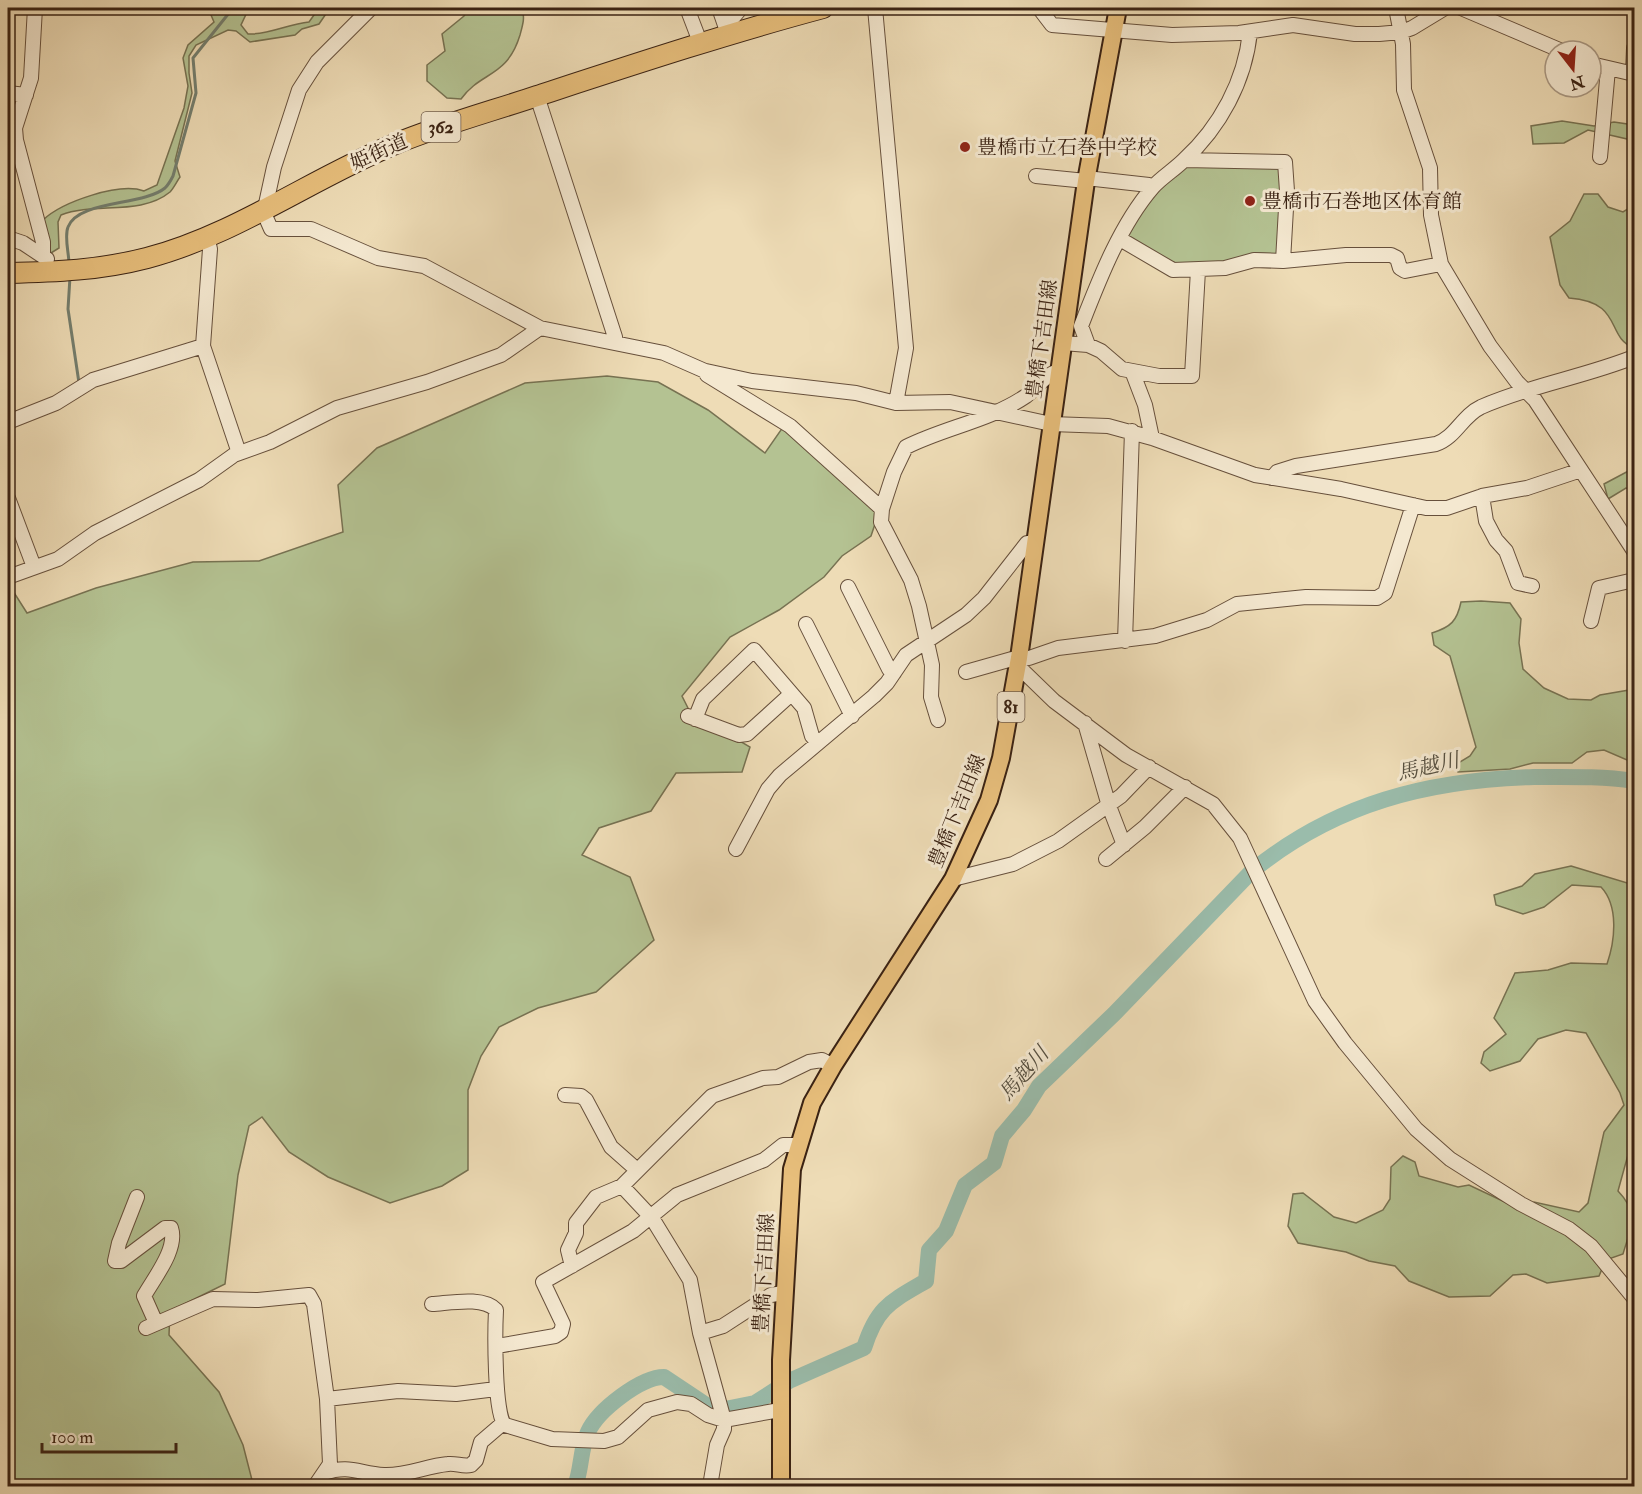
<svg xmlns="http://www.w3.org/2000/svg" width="1642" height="1494" font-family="'IM FELL Double Pica','Noto Serif JP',serif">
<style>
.green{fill:#b4c292;stroke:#777252;stroke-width:1.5}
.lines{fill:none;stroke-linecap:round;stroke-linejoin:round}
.stream{stroke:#747e6e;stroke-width:3}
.river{stroke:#9abcab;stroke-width:16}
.minor-casing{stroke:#67503c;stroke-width:16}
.major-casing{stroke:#3a2213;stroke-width:20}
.highway-casing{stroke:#3a2213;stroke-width:22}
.minor{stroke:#f4e8d0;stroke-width:14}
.major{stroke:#e7be7b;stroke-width:16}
.highway{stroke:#e7be7b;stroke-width:20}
.poi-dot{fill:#8f2418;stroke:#f4e8d0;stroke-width:2}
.labels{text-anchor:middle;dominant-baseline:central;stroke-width:6;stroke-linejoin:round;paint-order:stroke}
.shield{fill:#f4e8d0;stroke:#725d4c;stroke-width:1.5}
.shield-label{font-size:18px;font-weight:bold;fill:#3a2213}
.poi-label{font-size:20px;fill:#3a2213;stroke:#f4e8d0;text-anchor:start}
.street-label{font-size:20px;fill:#3a2213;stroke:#f4e8d0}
.water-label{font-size:21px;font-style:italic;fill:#575041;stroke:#f4e8d0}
</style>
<rect width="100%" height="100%" fill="#eedcb6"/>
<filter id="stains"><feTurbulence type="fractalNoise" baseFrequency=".00333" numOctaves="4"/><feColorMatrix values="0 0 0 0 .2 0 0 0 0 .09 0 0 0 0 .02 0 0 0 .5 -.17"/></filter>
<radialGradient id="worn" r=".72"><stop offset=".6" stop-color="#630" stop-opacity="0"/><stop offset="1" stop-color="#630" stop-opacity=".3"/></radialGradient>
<path class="green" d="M208 8H249L241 25 248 34C268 35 288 24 309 22L319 8H330L319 24 302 29 295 35 250 42 236 31 228 30 196 45 189 56V73L192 93 175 161 180 177C177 181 174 188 170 192 141 216 94 202 61 215L58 222 59 248 51 253 47 248 43 220C62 202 119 182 144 191L157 185 184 108 188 86 183 58 188 45 214 22Z
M469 8H474L483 14 499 8H522C525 18 523 24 520 35 507 78 481 71 461 99L447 98 427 81V65L445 51 442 34 464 16Z
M1562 121 1594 126 1614 122 1634 125V147L1627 139 1588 130 1564 143 1533 144 1531 126Z
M1184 164 1283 165 1277 254 1255 253 1224 262 1178 264 1154 255 1124 235 1155 188Z
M1584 194H1598L1608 207 1623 212 1634 205V348C1605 337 1624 302 1569 298L1560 285 1550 237 1570 221Z
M607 376 658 382 708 410 765 453 783 427 879 512 871 536 842 556 824 577 779 610 730 637 682 696 694 720 718 728 750 747 742 772 676 773 651 811 599 828 582 855 630 877 654 940 596 992 538 1008 499 1027 481 1056 468 1090V1170L442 1186 390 1203 328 1177 289 1152 262 1117 249 1126 238 1175 225 1284 170 1311 169 1335 219 1392 243 1445 252 1480 245 1486H8V583L27 613 96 588 193 562 259 561 343 532 338 485 377 448 525 383Z
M1634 468V489L1626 488 1608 499 1604 484Z
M1481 601 1510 603 1521 619 1519 643 1523 669 1544 688 1568 699 1591 700 1600 695 1629 690 1634 686V763L1604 750 1587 752 1572 763H1533L1510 769 1458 772 1455 765 1470 756 1476 747 1450 656 1434 645 1432 633C1451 627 1457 621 1461 602Z
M1571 866 1634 885V1133L1618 1191C1640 1214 1631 1226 1623 1254L1597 1263 1602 1269 1599 1276 1547 1283 1526 1274 1513 1275 1490 1296 1449 1297 1409 1281 1395 1266 1369 1261 1346 1252 1298 1243 1288 1226 1293 1194 1303 1193 1334 1217 1356 1223 1383 1210 1390 1199 1391 1167 1403 1156 1415 1162 1419 1176 1458 1187 1469 1185 1524 1211 1534 1202 1579 1212 1588 1203 1604 1132 1624 1105 1620 1093 1586 1033 1566 1030 1538 1039 1520 1061 1490 1071 1481 1063 1484 1052 1506 1034 1494 1018 1515 973 1548 970 1571 963 1607 964C1615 941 1619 906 1601 887L1572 885 1544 907 1523 914 1496 905 1494 895 1522 886 1535 874Z"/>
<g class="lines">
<path class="stream" d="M69 264C69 253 64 237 68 227 78 200 143 206 165 188 168 185 171 180 173 176L196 93 193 58 233 8
M70 277 68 309 79 383"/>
<path class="river" d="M575 1486C582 1469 580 1449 588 1432 598 1410 641 1377 664 1377L715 1411 755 1403 789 1381 864 1348C877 1307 890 1302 926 1281L929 1250 946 1231 965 1185 994 1163 1002 1136 1024 1110 1039 1086 1114 1014 1252 871C1336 803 1428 780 1534 777 1568 777 1601 776 1634 781"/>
<defs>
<path id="minor" d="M35 8 31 78 15 128 16 140 43 242V254
M371 8 317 62 299 90 274 167 264 213 271 229H311L378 258 424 266 540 328 664 353 705 371 707 375 790 426 882 509
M687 8 700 42
M719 8 728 34
M875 8 906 348 896 403
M1039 8 1052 25 1172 35 1239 33 1293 25 1355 34H1379L1401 32 1412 28 1445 8
M1396 8 1403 44 1404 90 1430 168 1431 215 1441 264 1490 346 1517 382 1535 400 1634 551
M1461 8 1562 51
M726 26 741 8
M1591 64 1634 74
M1633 74 1634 48
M8 93 26 95
M537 96 615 337 613 341
M1600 157 1608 69
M1185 160 1285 162 1287 191 1283 261
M1036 176 1086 181
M1086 178 1149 185 1152 188
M207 236 210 249 203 346 239 453
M8 238 23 243 47 259
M1120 239 1173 270 1225 268 1254 260 1283 261 1346 255H1391L1397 258 1400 268 1405 271 1441 264
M1063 343 1088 345 1101 351 1122 369 1159 376H1192L1198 270
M1088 345 1081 326C1099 280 1120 225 1153 187 1162 177 1174 170 1184 160 1220 127 1245 81 1250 32
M706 371 752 381 856 393 896 403 950 402 1051 424 1108 426 1152 438 1255 475 1341 489 1426 508H1447L1482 496 1527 488 1581 470
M1132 371 1145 405 1152 438
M8 422 56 403 93 380 203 346
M1272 478 1277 472 1296 466 1436 444C1456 437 1462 416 1481 407 1531 385 1584 377 1634 357
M1482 496 1486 521 1496 540 1506 551 1518 583 1532 586
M8 498 34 567
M8 577 58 559 95 533 199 480 234 455 270 442 337 408 427 382 501 355 540 328
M848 587 889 669 894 673
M1591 621 1599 588 1634 580
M806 624 852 716
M1125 641 1132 431
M1017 668 1022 670 1054 701 1126 755 1213 804 1240 838 1315 1001 1345 1043 1416 1129 1450 1159 1521 1204 1569 1229 1591 1246 1634 1298
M966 672 1012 659 1029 658 1058 648 1155 636 1207 620 1237 604 1306 597 1377 598 1385 593 1387 587 1413 505
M688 716 739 735 747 734 790 695
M695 719 703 699 754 650 804 708 812 736 818 743
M938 720 931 697 932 665 919 606 911 580 881 522 882 509 894 472 906 447C946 427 989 421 1026 396 1037 388 1045 374 1059 371
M1085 723 1109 806 1124 845
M736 849 768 789 780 775 874 696 887 683 906 655 966 615 984 598 1027 543H1035
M1106 859 1145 827 1185 787
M953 879 1013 864 1058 841 1121 796 1149 767
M565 1095 581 1096 586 1100 611 1147 637 1170
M622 1186 652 1218 690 1280 700 1333 724 1420V1429L717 1445 710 1486
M137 1197 119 1243 115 1261H121L165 1228H171C178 1249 154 1278 144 1296L156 1323
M572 1266 568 1250 576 1233V1223L596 1197 622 1186 712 1096 763 1078 778 1077 809 1062 822 1060 833 1066
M432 1304C450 1303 483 1296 496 1310 495 1329 494 1416 505 1425L552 1439 604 1441 618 1437 648 1410 677 1402 691 1404 708 1415 724 1420 780 1410
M146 1328 213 1299 258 1300 309 1295 314 1304 327 1399
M700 1333 723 1326 771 1295 783 1293
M497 1346 555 1336 561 1332 563 1324 543 1282 633 1231 677 1195 764 1160 783 1145H798
M324 1473C350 1464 360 1474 384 1475 406 1476 426 1466 448 1464 456 1463 463 1467 471 1465L476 1460 481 1442 502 1424
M315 1486 330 1464 327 1399 398 1391 456 1394 496 1389"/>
<path id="major" d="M781 1486V1360L792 1169 812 1103 833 1066 953 879 989 800 1001 758 1019 658 1086 181 1118 8"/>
<path id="highway" d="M8 273C55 272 101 270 147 258 235 235 311 179 395 144 441 125 489 112 537 96 632 65 726 34 823 8"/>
</defs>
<use href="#minor" class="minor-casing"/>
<use href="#major" class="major-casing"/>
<use href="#highway" class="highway-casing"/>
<use href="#minor" class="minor"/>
<use href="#major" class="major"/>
<use href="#highway" class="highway"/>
</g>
<g class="poi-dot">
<circle cx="965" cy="147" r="6"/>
<circle cx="1250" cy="201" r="6"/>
</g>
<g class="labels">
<g class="shield">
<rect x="421.5" y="112" width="39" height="30" rx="4.5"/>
<rect x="997.5" y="692" width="27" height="30" rx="4.5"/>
</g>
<g class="shield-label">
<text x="441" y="127">362</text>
<text x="1011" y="707">81</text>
</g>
<g class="poi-label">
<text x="977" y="147">豊橋市立石巻中学校</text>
<text x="1262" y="201">豊橋市石巻地区体育館</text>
</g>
<g class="street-label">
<text transform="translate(379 152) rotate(-24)">姫街道</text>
<text transform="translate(1042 339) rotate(-82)">豊橋下吉田線</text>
<text transform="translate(957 811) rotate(-68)">豊橋下吉田線</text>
<text transform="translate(764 1273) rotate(-87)">豊橋下吉田線</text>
</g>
<g class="water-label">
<text transform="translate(1428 767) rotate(-13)">馬越川</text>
<text transform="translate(1024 1074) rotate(-49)">馬越川</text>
</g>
</g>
<rect width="1642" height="1494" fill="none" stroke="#eedcb6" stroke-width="30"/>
<rect x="9" y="9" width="1624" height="1476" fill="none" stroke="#3a2213" stroke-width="3"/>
<rect x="15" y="15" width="1612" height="1464" fill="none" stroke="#3a2213" stroke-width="1.5"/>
<g transform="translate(1573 69) rotate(163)"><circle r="28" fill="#f4e8d0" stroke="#aa9984" stroke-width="1.5"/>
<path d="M0-4.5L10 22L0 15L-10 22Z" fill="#8f2418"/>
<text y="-9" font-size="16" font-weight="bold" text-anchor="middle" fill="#3a2213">N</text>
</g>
<path d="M42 1443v9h134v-9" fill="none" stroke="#3a2213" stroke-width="3"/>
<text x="51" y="1443" font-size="18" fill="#3a2213" stroke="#f4e8d0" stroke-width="4.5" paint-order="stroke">100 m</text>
<rect width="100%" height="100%" filter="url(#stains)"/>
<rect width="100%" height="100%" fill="url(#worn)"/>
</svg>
